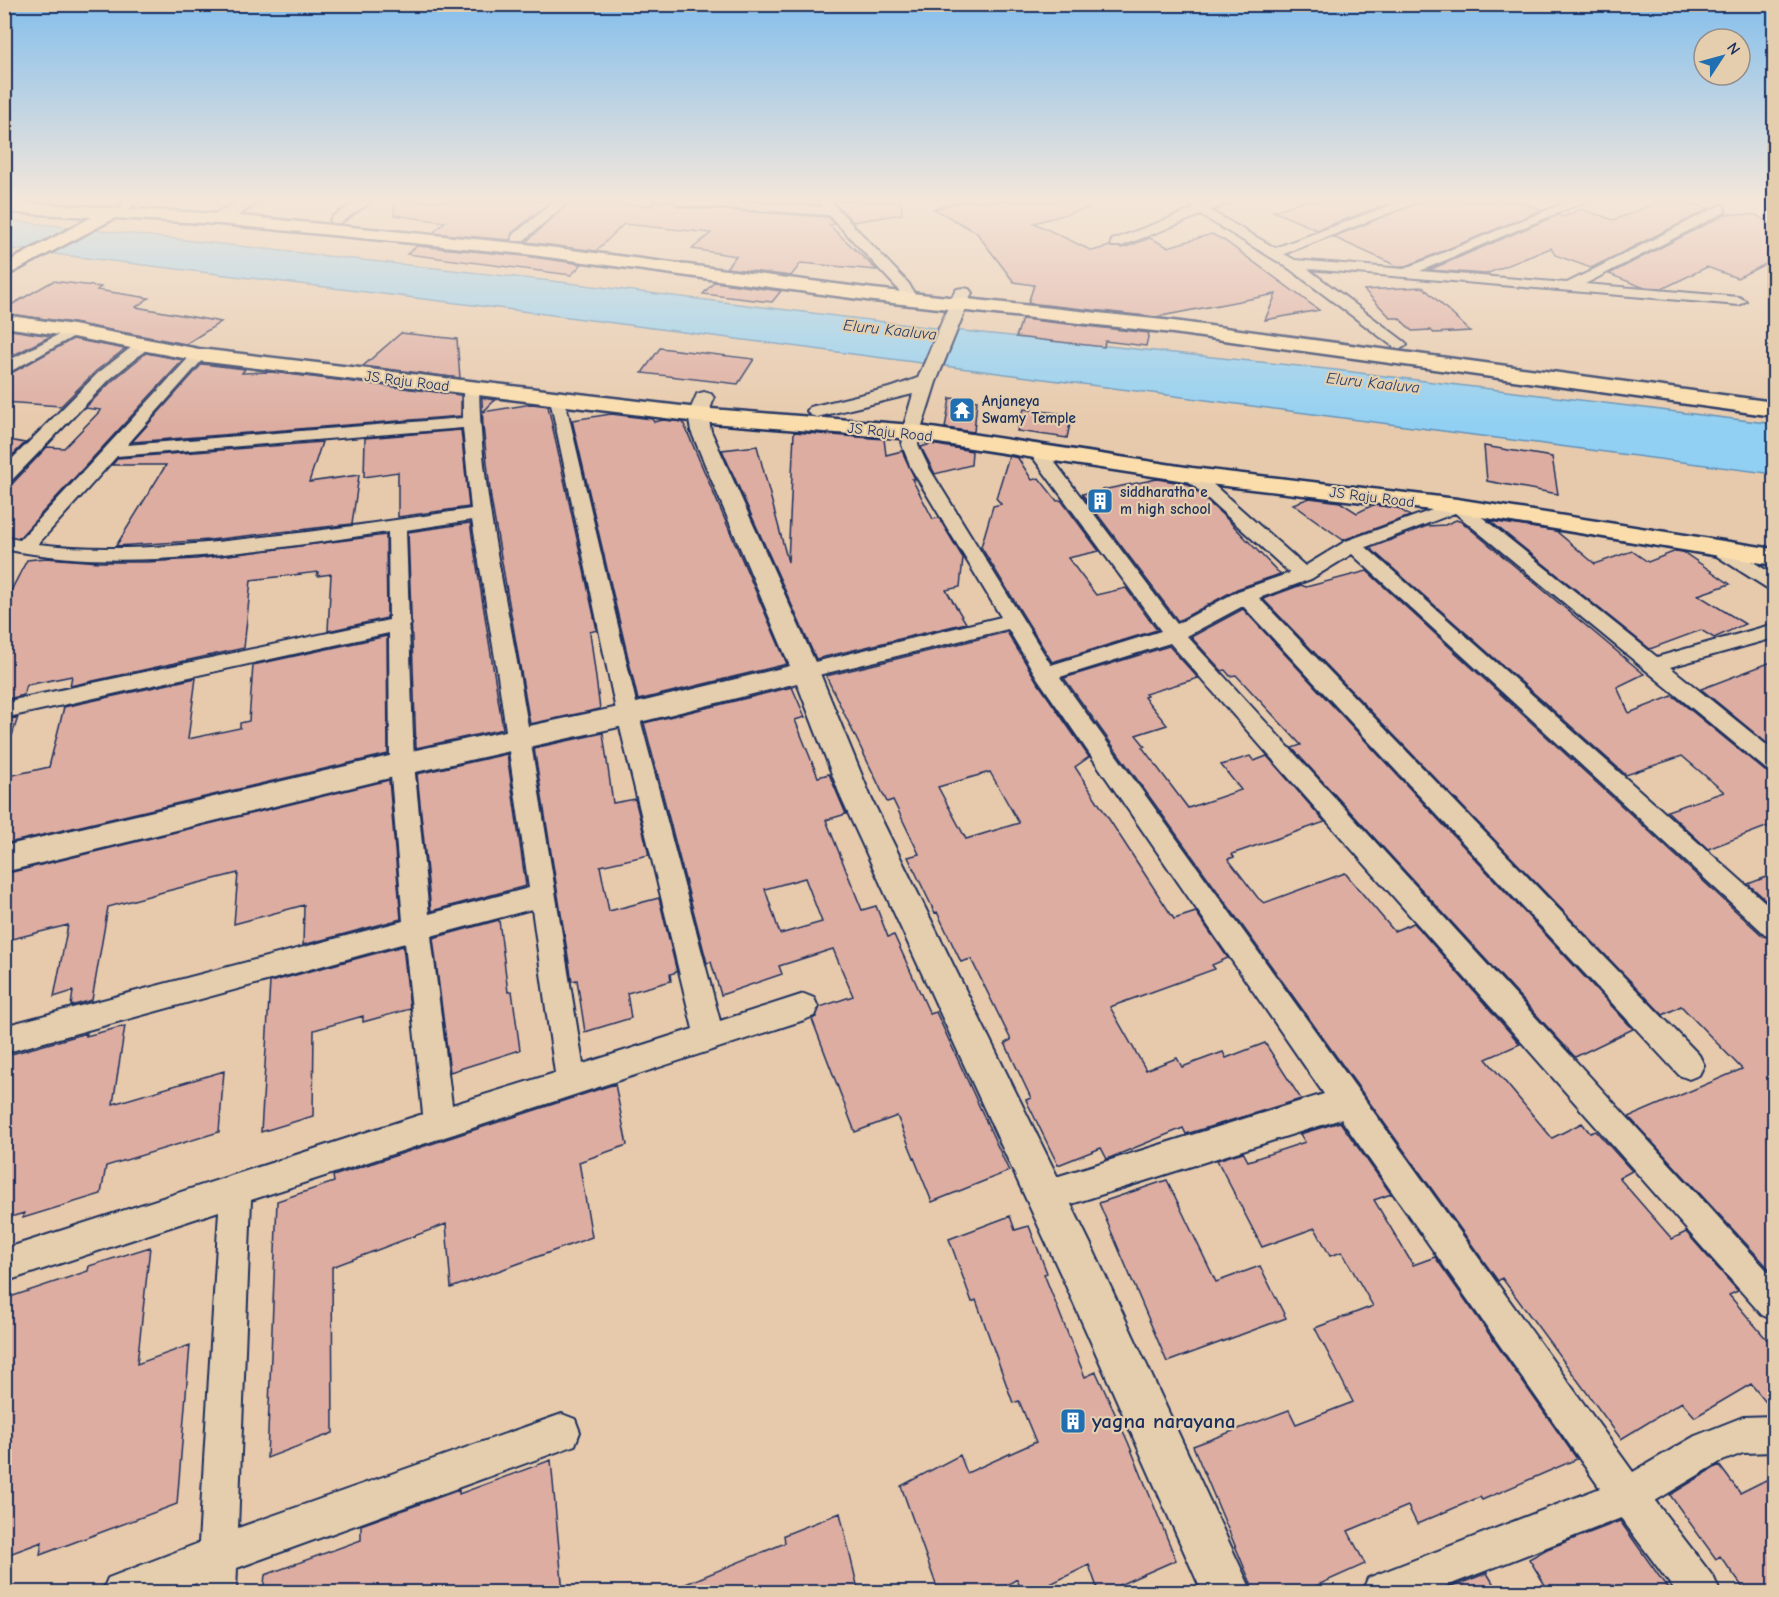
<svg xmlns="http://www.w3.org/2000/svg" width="1779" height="1597" font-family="'Comic Neue',sans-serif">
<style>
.water{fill:#91d0f2;stroke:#6290b7;stroke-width:1.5}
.building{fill:#ddada1;stroke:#1b2f5e;stroke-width:1.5;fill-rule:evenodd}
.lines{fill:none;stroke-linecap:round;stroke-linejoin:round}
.minor-casing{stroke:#1b2f5e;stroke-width:4}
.tertiary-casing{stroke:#1b2f5e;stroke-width:4}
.secondary-casing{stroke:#1b2f5e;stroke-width:5}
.primary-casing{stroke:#1b2f5e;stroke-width:5}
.minor{fill:#e4cead;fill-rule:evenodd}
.tertiary{fill:#e4cead;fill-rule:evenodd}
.secondary{fill:#e4cead;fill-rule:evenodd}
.primary{fill:#faddab;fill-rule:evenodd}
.labels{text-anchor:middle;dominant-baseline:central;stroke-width:4.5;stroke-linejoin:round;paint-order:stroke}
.far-street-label{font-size:15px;fill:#1b2f5e;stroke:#e4cead}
.far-poi-label{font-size:15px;font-weight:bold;fill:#1b2f5e;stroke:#e4cead;text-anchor:start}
.far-water-label{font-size:16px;font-style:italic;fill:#273f6d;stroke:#e4cead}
.near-poi-label{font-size:21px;font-weight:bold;fill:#1b2f5e;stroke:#e4cead;text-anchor:start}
</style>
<rect width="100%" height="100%" fill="#e7caac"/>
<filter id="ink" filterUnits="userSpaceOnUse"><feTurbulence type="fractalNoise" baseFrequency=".0167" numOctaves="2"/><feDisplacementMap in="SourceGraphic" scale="12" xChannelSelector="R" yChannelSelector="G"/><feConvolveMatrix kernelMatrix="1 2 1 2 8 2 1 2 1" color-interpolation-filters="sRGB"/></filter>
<g filter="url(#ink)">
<path class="water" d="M5 220 560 282 925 327 1336 370 1774 424V474L514 310 5 248Z"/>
<path class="building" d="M395 201H551L512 233 510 240 433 233 445 222 394 215Z
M571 201 652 206V201H671L679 207 828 217 835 224 829 225 877 270 801 263 791 276 726 268 736 256 692 249 711 233 624 224 596 251 526 242Z
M833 201H901L902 214 853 222Z
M963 201H1089V208L1034 223 1092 251 1110 246 1123 248 1150 238 1168 247 1212 234 1225 241 1319 310 1265 320 1276 294 1156 317 1028 303 1034 285 1014 282 976 232 934 209Z
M1303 201H1395L1317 230 1273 211Z
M1422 201H1518L1542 210 1404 267 1397 266 1333 237Z
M1662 201H1685L1709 209 1591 268 1555 255 1551 248 1486 274 1429 270 1558 215 1563 217 1581 209 1614 220Z
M1726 214 1756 215 1774 226V260L1737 278 1707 267 1664 288 1642 287 1609 274Z
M417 246 525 256 582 264 571 275 407 254Z
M53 281 101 287 97 290 149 298 136 307 221 322 186 344 73 323 4 313V309Z
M714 282 781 291 772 302 703 294Z
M1423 287 1470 331 1434 333 1430 330 1412 331 1399 318H1391L1364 290Z
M1022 319 1149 333 1146 346 1105 341 1104 347 1016 337Z
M4 329 51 336 4 360Z
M401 333 457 339 460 378 363 366Z
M73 339 125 349 96 371 61 406 4 402V377Z
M660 348 754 359 738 384 642 373Z
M146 353 183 360 19 538 4 535V485L12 484 47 447 64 448 101 410 85 408 112 381Z
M202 364 245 369 242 373 271 372 461 395V416L132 442Z
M482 398 495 400 483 412 532 404 548 406 597 630 590 632 600 709 530 724 491 499 483 426Z
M950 398 977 401 974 432 945 428Z
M1024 409 1072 415 1067 438 1017 431Z
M611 414 652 419 654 422 663 420 683 422 787 664 638 700 572 420Z
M461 430 469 507 398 517V472L364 477 365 438Z
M794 432 884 439 886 455 902 451 915 479H912L933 519 939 518 963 558 960 587 946 590 966 623 816 659 722 450 757 446 788 562Z
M4 439 25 443 4 463Z
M322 442 309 482 359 475 352 524 210 540 116 546 166 465H112L118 458Z
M931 444 972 451 971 465 935 474 921 447Z
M1484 446 1552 457 1558 494 1487 481Z
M1009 456 1018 458 1032 480 1039 478 1057 501 1061 500 1099 551 1068 558 1096 595 1126 588 1157 630 1052 662 981 547 993 506 1001 504 996 498Z
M1157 479 1188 484 1226 518 1280 574 1237 589 1178 621 1082 494Z
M1310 498 1340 502 1357 513 1373 505 1398 508 1410 516 1343 540 1293 504Z
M1456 520 1462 522 1644 674 1617 687 1629 713 1672 696 1676 698 1765 771 1774 774V824L1708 849 1667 811 1724 792 1682 756 1626 775 1370 548 1427 526 1445 525Z
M1490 521 1556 531 1595 564 1632 551 1648 562 1676 551 1683 552 1730 584 1698 595 1745 624 1714 638 1701 630 1650 649Z
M470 523 503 729 416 748 408 532Z
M386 535 387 618 328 631 331 574 317 576 318 572 251 580 244 648 70 686 72 676 27 685 24 695 4 700V604L27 560 46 558 99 562H147L196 559Z
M1367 571 1763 936 1774 939V1274L1629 1117 1742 1069 1681 1006 1663 1015 1263 599 1301 585 1306 587Z
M1243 609 1633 1029 1575 1057 1292 748 1301 745 1236 675 1230 676 1225 670 1222 671 1191 637Z
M1007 632 1036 680 1089 757 1075 767 1174 919 1196 912 1228 958 1212 965 1215 969 1110 1007 1146 1070 1177 1058 1182 1067 1223 1052 1226 1058 1265 1043 1301 1099 1186 1134 1183 1128 1107 1159 1101 1148 1058 1165 1026 1100 1031 1098 1005 1043 1011 1040 971 959 961 962 937 912 935 913 908 857 919 854 893 800 887 802 826 676ZM990 772 1019 823 966 839 938 787Z
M387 636 388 754 4 844V777L49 767 64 707 196 678 188 739 240 728V723L249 721 253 665Z
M1169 646 1198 678 1145 694 1147 696 1144 697 1167 725 1136 735 1145 746 1142 747 1188 808 1241 790 1221 765 1250 756 1254 761 1267 756 1325 822 1232 854 1234 857 1228 859 1258 898 1264 903 1345 873 1394 931 1414 923 1520 1044 1486 1059 1552 1138 1582 1123 1590 1133 1596 1131 1632 1171 1619 1178 1672 1239 1686 1232 1738 1291 1729 1295 1774 1348V1412L1751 1384 1695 1417 1682 1402 1621 1439 1502 1278 1498 1281 1064 678Z
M1774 661V749L1701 689Z
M792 687 805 717 795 720 818 777 829 774 846 814 826 820 862 910 876 906 888 937 894 935 930 1014 936 1012 1009 1171 932 1202 897 1116 855 1132 812 1019 816 1017 820 1007 853 996 833 949 779 966 782 974 721 995 711 962 707 963 644 723ZM805 878 822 922 780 934 765 889Z
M18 717 10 742H4V720Z
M603 733 613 803 635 799 649 855 600 866 609 911 659 898 677 972 670 974 671 981 627 993 631 1018 585 1032 577 980 572 981 534 748Z
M507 754 526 886 431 911 417 774Z
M389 780 401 919 303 945 304 905 234 924 238 873 163 892 108 907 92 1000 71 1006 73 991 54 997 68 925 4 941V874Z
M1774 874V907L1748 884Z
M499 920 508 992 512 991 520 1050 450 1072 433 938Z
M403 946 410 1009 363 1022V1016L314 1030 313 1116 261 1132 270 982Z
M125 1026 113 1104 224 1071 219 1132 106 1166 101 1194 23 1218 24 1213 4 1219V1056L87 1033 86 1036Z
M615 1084 627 1145 579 1162 592 1237 451 1288 446 1224 332 1267 333 1433 267 1458 277 1201 334 1182 333 1176Z
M1340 1122 1391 1194 1374 1200 1413 1265 1435 1257 1577 1459 1482 1500 1480 1497 1417 1524 1408 1506 1348 1531 1365 1564 1300 1593H1255L1193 1446 1289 1410 1296 1424 1353 1402 1315 1328 1373 1306 1342 1252 1330 1256 1315 1228 1262 1247 1217 1160 1243 1152 1248 1161 1305 1142 1300 1134Z
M1167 1180 1216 1282 1260 1266 1286 1318 1167 1362 1099 1203Z
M1010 1216 1015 1230 1029 1226 1047 1273 1044 1274 1085 1377 1096 1372 1128 1442 1176 1560 1101 1593H1099L1089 1565 1032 1593H1022L1017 1579 993 1593H939L901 1486 960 1455 967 1473 1036 1442 1019 1401 1013 1403 976 1300 972 1302 949 1239Z
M150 1247 137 1364 190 1345 177 1504 40 1555 42 1542 4 1556V1299L88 1271 89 1266Z
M551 1460 563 1593H263L265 1575 361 1540V1525L459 1490V1494Z
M1719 1465 1740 1493 1774 1476V1593H1747L1720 1556 1716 1559 1670 1495Z
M840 1513 859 1593H664L785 1543 784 1535Z
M1620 1521 1671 1593H1550L1529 1559 1547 1549Z
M1487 1573 1499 1593H1436Z"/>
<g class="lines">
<defs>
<path id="minor" d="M125 201H140L126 210 120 206Z
M357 201H372L340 223H332L330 220 332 217Z
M555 201H569L523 241H513L512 238 513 235Z
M673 201H738L822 207 817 201H830L909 284 917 299 915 302H905L898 289 829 215 679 205Z
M1187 201H1200L1204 205 1214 201H1232L1211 211 1275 248 1402 201H1420L1284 254 1295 260 1404 269 1569 201H1586L1420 271 1567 283 1721 205 1725 206V212L1585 284 1739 297 1746 301 1739 305 1308 269 1405 342 1407 345 1400 349 1395 348 1287 267 1201 215 1122 246H1112L1111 243 1112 240 1194 209Z
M73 327 80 331 78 334 4 375V363Z
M142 342 149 346 147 349 110 379 10 482 4 483V467L98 373 137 343Z
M199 350 207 355 204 358 127 445 463 418V389L471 384 479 389C481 489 503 581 520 679 542 807 562 936 583 1064L693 1029 617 715 550 399 558 394 564 396 639 715 720 1021 804 994 814 998 818 1007 814 1016 804 1020 251 1200 238 1528 562 1414 575 1419 580 1432 575 1445 562 1450 237 1568 236 1592H196L197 1583 172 1592H102L108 1578 199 1543 219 1211 4 1282V1249L423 1114 405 943 4 1053V1026L403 921 390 764 389 633 4 718V702L389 620 388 532C262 550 129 574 4 549V537L20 540 194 352ZM463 428 471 509C392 521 314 532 235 540 169 547 104 552 38 544L117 456ZM472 520 498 676 529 888 429 914 414 764 409 627 411 624 409 621 406 530ZM532 909 555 1073 452 1105 431 936Z
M912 427 920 432 918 445 929 468 1051 665 1161 631 1029 452 1032 448H1044L1177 624 1238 591 1290 573 1186 479 1183 475 1186 471H1198L1305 566 1346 541 1457 501 1463 502 1657 657 1774 624V638L1670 667 1774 751V772L1766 769 1455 513 1366 547 1774 910V937L1765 934 1352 554 1311 579 1259 598 1699 1055 1704 1065 1699 1075 1689 1079 1679 1075 1243 606 1187 636 1774 1278V1320L1762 1315 1170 643 1060 677 1633 1472 1695 1436 1743 1417 1774 1416V1452L1743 1453 1720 1462 1655 1501 1714 1578 1720 1592H1676L1621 1518 1431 1592H1362L1368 1578 1600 1488 1341 1119 1046 1212 1035 1207 1030 1196 1035 1185 1046 1180 1324 1094 1038 679 1008 629 806 678 798 676 795 671 798 666 1001 617 911 468 902 445 904 432Z
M1719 543 1726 545 1774 575V590L1767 588 1712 553 1709 549 1712 545Z"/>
<path id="tertiary" d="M963 288 969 289 972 293 936 382 919 436 912 438 905 436 902 432 913 394 817 417 810 415 807 411 810 407 893 387 918 378 954 293 957 289Z
M704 392 711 394 714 398 708 415 711 431 819 671 872 800 1092 1247 1252 1592H1202L1062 1277 842 800 797 683 628 725 402 775 4 872V846L402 753 628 705 790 666 691 431 688 415 697 394Z"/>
<path id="secondary" d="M239 201H260L226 223H214L211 219 214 215Z"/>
<path id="primary" d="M4 202 220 214 525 244 874 289 1173 321 1774 402V416L1173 333 874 301 525 254 220 224 115 218 4 277V264L92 217 4 212Z
M4 315 73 325 199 349 698 408 912 425 1192 468 1457 499 1774 549V565L1457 513 1192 482 912 439 698 422 199 361 73 337 4 327Z"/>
</defs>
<use href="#minor" class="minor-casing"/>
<use href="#tertiary" class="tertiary-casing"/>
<use href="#secondary" class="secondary-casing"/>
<use href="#primary" class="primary-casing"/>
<use href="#minor" class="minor"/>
<use href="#tertiary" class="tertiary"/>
<use href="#secondary" class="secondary"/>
<use href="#primary" class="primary"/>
</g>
</g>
<linearGradient id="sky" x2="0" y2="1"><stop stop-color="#85bfec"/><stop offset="0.47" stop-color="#f4e7da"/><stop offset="1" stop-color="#f4e7da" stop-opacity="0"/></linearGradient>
<rect width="1779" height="425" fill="url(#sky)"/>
<defs>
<symbol id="temple-square" viewBox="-11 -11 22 22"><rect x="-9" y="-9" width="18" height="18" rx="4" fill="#1f6fb2" stroke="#e4cead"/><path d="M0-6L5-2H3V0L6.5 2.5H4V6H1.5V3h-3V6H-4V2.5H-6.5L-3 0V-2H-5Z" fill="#fff"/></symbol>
<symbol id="building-square" viewBox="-11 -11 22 22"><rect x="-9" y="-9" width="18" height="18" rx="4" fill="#1f6fb2" stroke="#e4cead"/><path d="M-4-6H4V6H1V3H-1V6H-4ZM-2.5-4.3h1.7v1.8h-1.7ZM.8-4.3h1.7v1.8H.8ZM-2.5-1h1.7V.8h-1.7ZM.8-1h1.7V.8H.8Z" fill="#fff"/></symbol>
</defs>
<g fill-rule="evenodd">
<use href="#temple-square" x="947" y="395" width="30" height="30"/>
<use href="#building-square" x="1085" y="486" width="30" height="30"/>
<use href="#building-square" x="1058" y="1406" width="30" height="30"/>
</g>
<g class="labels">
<g class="far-street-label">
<text transform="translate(407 381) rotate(7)">JS Raju Road</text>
<text transform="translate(890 432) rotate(6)">JS Raju Road</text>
<text transform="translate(1372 497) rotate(7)">JS Raju Road</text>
</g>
<g class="far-poi-label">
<text x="982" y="401">Anjaneya<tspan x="982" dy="17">Swamy Temple</tspan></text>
<text x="1120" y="492">siddharatha e<tspan x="1120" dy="17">m high school</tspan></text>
</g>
<g class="far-water-label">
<text transform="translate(890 330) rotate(6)">Eluru Kaaluva</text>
<text transform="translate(1373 383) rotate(6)">Eluru Kaaluva</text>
</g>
<g class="near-poi-label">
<text x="1092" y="1421">yagna narayana</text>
</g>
</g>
<rect width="1779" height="1597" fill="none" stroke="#e4cead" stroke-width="24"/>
<rect x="12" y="12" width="1755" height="1573" fill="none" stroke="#1b2f5e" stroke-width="2" filter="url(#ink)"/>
<g transform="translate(1722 57) rotate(54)"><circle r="28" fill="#e4cead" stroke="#948e8d" stroke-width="1.5"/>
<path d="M0-4.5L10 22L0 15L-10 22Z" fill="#1f6fb2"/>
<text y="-9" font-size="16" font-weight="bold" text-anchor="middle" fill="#1b2f5e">N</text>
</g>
</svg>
